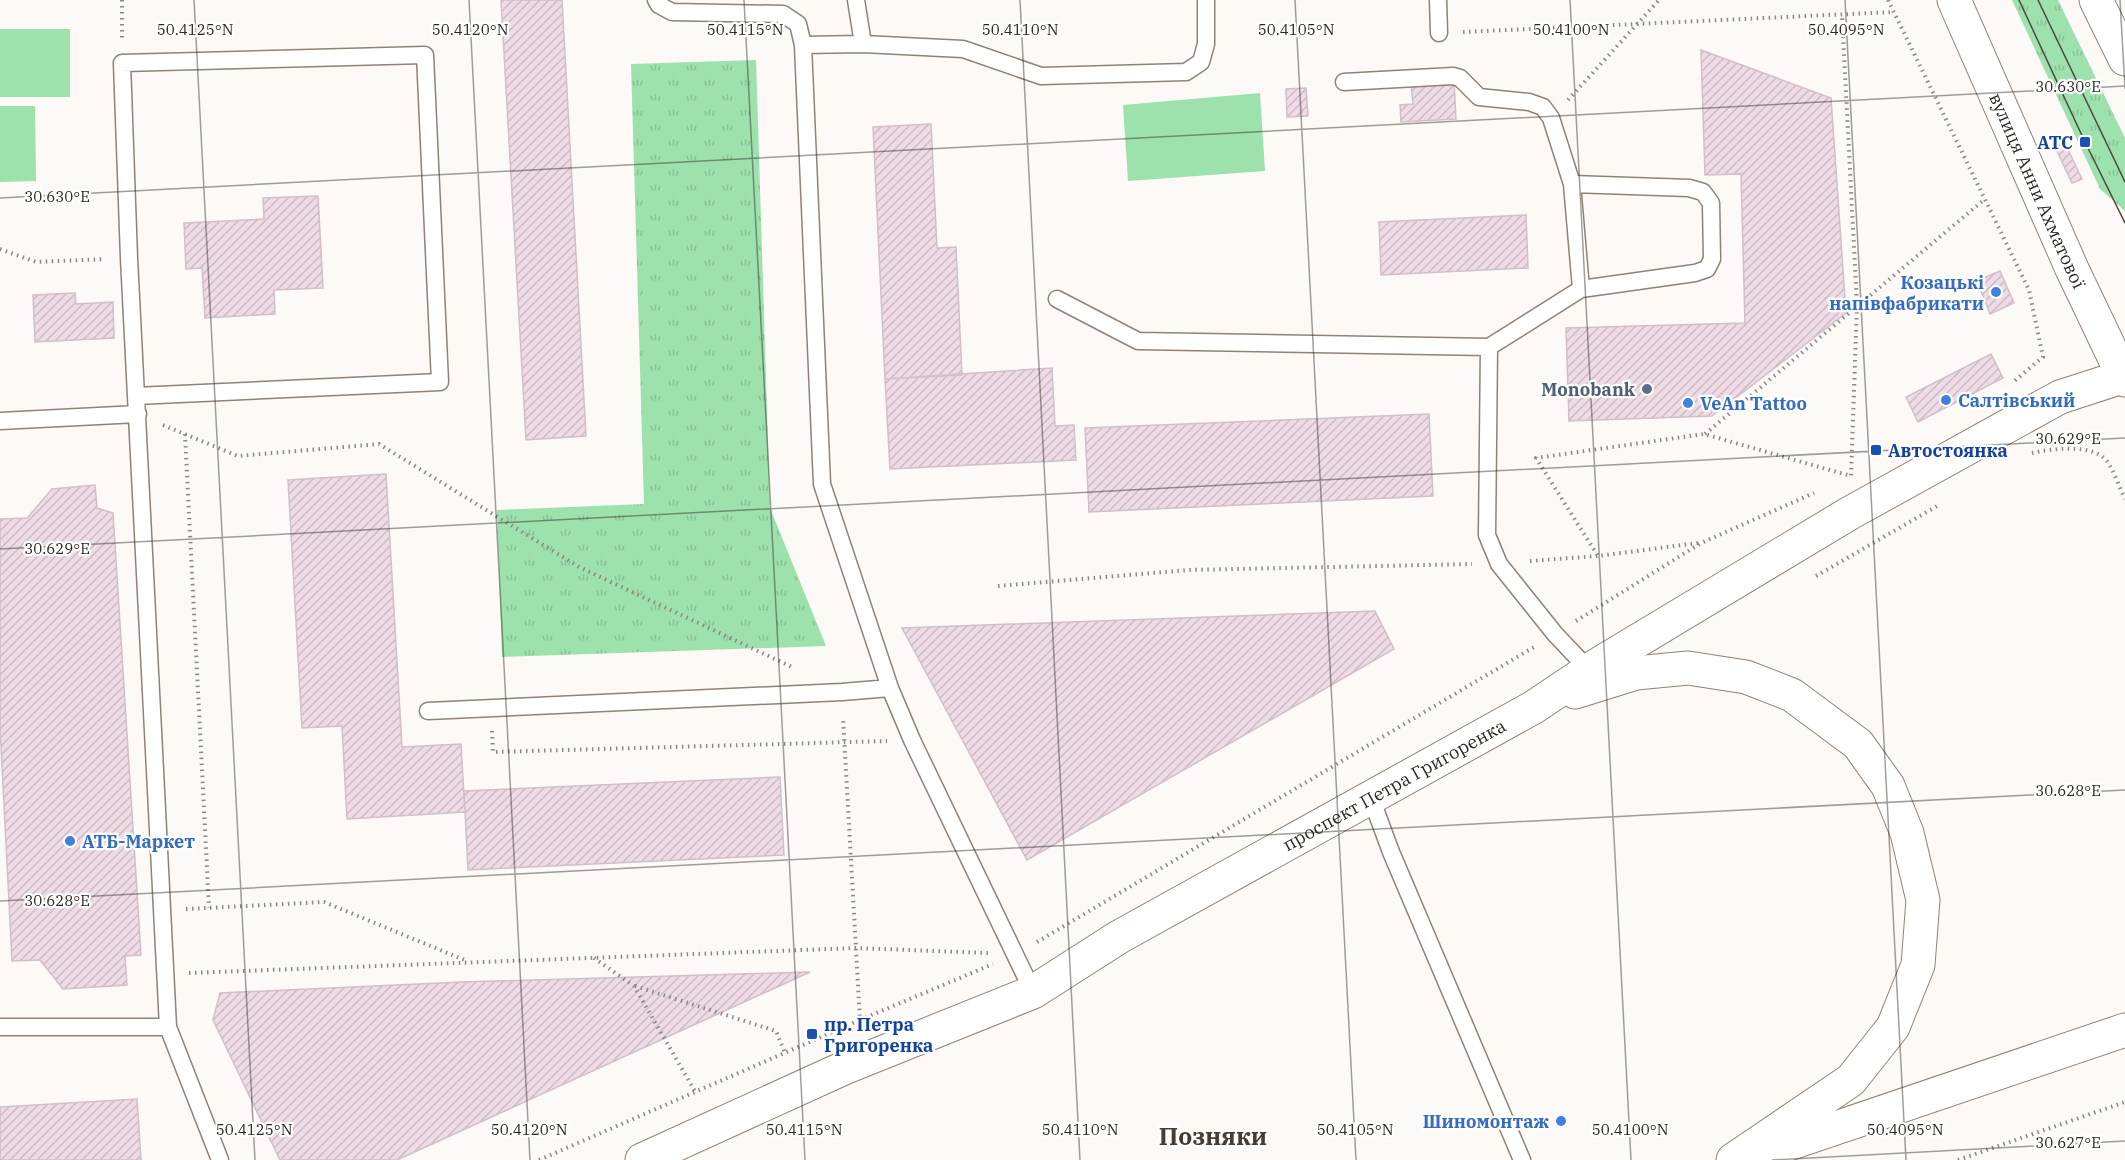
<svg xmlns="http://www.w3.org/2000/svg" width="2125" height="1160" font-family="'IBM Plex Serif',serif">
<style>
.grass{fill:url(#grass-tufts)}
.green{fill:#9de1ad}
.building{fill:url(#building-hatch);stroke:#d1bfc9;stroke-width:1.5}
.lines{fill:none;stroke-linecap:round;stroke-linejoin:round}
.service-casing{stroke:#908275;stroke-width:19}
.secondary-casing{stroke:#908275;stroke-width:35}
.path{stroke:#8c8783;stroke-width:4;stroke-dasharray:1.5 4.5;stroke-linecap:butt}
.service{stroke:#fff;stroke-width:16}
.secondary{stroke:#fff;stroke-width:33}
.tram{stroke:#4d4742;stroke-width:1.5}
.ticks{fill:none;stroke:#2d2722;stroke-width:1.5;stroke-opacity:0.45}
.transit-dot{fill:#1a4fb4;stroke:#fff;stroke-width:2}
.shop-dot{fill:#3f7fe0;stroke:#fff;stroke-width:2}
.service-dot{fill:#5c6f8a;stroke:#fff;stroke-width:2}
.labels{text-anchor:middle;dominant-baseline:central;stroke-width:4.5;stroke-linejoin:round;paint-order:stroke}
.transit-label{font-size:18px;font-weight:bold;fill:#164399;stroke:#fff;text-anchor:start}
.street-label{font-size:18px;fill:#2d2722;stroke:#fff}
.shop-label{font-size:18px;font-weight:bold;fill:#366cbe;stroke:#fff;text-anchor:start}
.service-label{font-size:18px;font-weight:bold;fill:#4e5e75;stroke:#fff;text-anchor:end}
.district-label{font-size:24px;font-weight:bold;fill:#483b30;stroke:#fff}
.ticks-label{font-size:15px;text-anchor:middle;fill:#2d2722;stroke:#fff;stroke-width:4.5;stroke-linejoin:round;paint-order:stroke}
</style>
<defs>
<pattern id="grass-tufts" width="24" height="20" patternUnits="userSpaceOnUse" patternTransform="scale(1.5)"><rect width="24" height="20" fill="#9de1ad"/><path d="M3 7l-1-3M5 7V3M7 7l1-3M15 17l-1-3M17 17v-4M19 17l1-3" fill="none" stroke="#88c195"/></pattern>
<pattern id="building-hatch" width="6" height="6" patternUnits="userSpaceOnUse" patternTransform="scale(1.5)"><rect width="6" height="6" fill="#eedbe5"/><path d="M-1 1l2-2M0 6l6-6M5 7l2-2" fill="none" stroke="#ccbcc4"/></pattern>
</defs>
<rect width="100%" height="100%" fill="#fdf9f7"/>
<path class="grass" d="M2012 0H2058L2125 138V211L2100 189Z
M756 60 770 508 826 646 502 657 497 510 644 504 631 64Z"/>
<path class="green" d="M0 29H70V97H0Z
M1260 93 1265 171 1128 181 1123 105Z
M0 106H35L36 181 0 182Z"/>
<path class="building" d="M501 0H562L586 436 526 440Z
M1701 50 1831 98 1846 313 1712 416 1569 421 1566 328 1745 323 1741 174 1705 175Z
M1454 81 1456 119 1401 122 1400 105 1413 104 1411 84Z
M1306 88 1308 116 1287 117 1286 89Z
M931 124 937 248 956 247 962 375 885 379 873 127Z
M2065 143 2082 179 2072 183 2055 147Z
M318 196 323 288 274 290 275 314 205 318 202 268 186 269 184 223 264 219 263 198Z
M1526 215 1528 268 1381 275 1379 222Z
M2000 271 2014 303 1990 314 1977 281Z
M75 293 76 304 113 302 114 338 35 342 33 295Z
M1991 354 2003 378 1918 422 1906 397Z
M1052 368 1055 426 1074 425 1076 460 890 469 885 379Z
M1429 414 1433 496 1089 512 1085 428Z
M386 474 402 747 461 744 465 812 347 819 342 726 302 728 288 480Z
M95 485 97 508 113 513 141 955 125 956 127 985 63 989 40 960 12 961 0 727V519L27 518 52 489Z
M1375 611 1394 649 1027 860 902 628Z
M780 777 784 855 468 870 464 791Z
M810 972 397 1160H280L213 1020 220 993 462 982Z
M137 1099 141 1160H0V1107Z"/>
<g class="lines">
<defs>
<path id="service" d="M656 0 659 5 672 12 783 14 798 24 803 45 822 484 890 688
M856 0 863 44
M1438 0 1439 33
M803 45 863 44 963 49 1041 76 1186 72 1201 62 1206 44V0
M1344 82 1453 76 1460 78 1479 97 1529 102 1543 107 1551 118 1572 184 1689 188 1703 192 1711 203 1712 259 1707 269 1695 273 1581 289 1489 347
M1572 184 1581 289
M1057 299 1138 341 1489 347 1487 535 1499 564 1555 634 1589 670
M136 396 440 382 425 55 122 63 129 258 168 1027 220 1160
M0 421 138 414
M428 711 842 692 890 688 912 740 1033 992
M1371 798 1391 852 1522 1160
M0 1027H168"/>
<g id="secondary">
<path id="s1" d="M1954 0 2072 269 2125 380"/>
<path d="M2096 0 2125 59"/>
<path d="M1575 692 1636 673 1688 668 1746 677 1792 695 1858 744 1888 786 1907 833 1923 900 1918 965 1893 1027 1851 1080 1733 1160"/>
<path d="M1765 1152 2125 1030"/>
<path id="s2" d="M642 1160 844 1068 1033 992 1119 937 1534 707 1589 670 1850 513 2060 397 2125 376"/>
</g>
</defs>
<use href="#service" class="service-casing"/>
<use href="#secondary" class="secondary-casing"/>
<path class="path" d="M122 0V38
M1888 0 2029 290 2043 357 2012 383
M1463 32 1894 12
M1568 100 1659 0
M0 249 36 262 105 259
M163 425 238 456 379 444 579 567 794 668
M185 434 209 908
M1705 434 1985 199
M2032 453C2051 449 2091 443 2106 460 2113 468 2120 489 2125 499
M1698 543 1598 556 1536 458 1704 434 1851 476 1857 306 1842 15
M1530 561 1598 556
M1816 576 1939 505
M998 586 1188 570 1472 564
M1576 621 1701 543 1814 493
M492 731 493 752 887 741
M186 909 324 902 467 961
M1037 942 1534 647
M594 958 634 986 696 1093
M189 973 856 948 988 953
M635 986 776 1031 785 1053
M860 1020 993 964
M539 1160 860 1020 843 718
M1958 1160 2125 1102"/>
<use href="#service" class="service"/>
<use href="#secondary" class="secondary"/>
<path class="tram" d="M2019 0 2085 142 2125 223
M2038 0 2125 182"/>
</g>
<path class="ticks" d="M194 0 255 1160M469 0 530 1160M744 0 805 1160M1020 0 1080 1160M1295 0 1356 1160M1570 0 1631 1160M1845 0 1906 1160M2120 0 2125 89M0 198 2125 86M0 549 2125 438M0 901 2125 790M1772 1160 2125 1141"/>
<g class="transit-dot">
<rect x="2079" y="136" width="12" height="12" rx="3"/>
<rect x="1870" y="444" width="12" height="12" rx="3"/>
<rect x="806" y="1028" width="12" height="12" rx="3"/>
</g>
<g class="shop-dot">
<circle cx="1996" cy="292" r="6"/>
<circle cx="1946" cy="400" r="6"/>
<circle cx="1688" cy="403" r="6"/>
<circle cx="70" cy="841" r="6"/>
<circle cx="1561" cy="1121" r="6"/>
</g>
<circle class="service-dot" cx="1647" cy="389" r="6"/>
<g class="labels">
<g class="transit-label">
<text x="2073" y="142" text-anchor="end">АТС</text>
<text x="1888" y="450">Автостоянка</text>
<text x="824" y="1024">пр. Петра<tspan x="824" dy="21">Григоренка</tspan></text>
</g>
<g class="street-label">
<text stroke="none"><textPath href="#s1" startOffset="208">вулиця Анни Ахматової</textPath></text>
<text stroke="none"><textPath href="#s2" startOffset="842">проспект Петра Григоренка</textPath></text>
</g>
<g class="shop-label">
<text x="1984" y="282" text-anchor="end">Козацькі<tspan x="1984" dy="21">напівфабрикати</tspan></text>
<text x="1958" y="400">Салтівський</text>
<text x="1700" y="403">VeAn Tattoo</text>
<text x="82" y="841">АТБ-Маркет</text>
<text x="1549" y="1121" text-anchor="end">Шиномонтаж</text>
</g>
<g class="service-label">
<text x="1635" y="389">Monobank</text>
</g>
<g class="district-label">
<text x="1213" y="1136">Позняки</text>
</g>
</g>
<g class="ticks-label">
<text x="195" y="35">50.4125°N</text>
<text x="470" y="35">50.4120°N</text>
<text x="745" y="35">50.4115°N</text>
<text x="1020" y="35">50.4110°N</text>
<text x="1296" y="35">50.4105°N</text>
<text x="1571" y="35">50.4100°N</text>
<text x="1846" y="35">50.4095°N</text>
<text x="2068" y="92">30.630°E</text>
<text x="57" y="202">30.630°E</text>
<text x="2068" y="444">30.629°E</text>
<text x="57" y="554">30.629°E</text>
<text x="2068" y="796">30.628°E</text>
<text x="57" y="906">30.628°E</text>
<text x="254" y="1135">50.4125°N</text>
<text x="529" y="1135">50.4120°N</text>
<text x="804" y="1135">50.4115°N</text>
<text x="1080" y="1135">50.4110°N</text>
<text x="1355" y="1135">50.4105°N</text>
<text x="1630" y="1135">50.4100°N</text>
<text x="1905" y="1135">50.4095°N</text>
<text x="2068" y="1148">30.627°E</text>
</g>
</svg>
